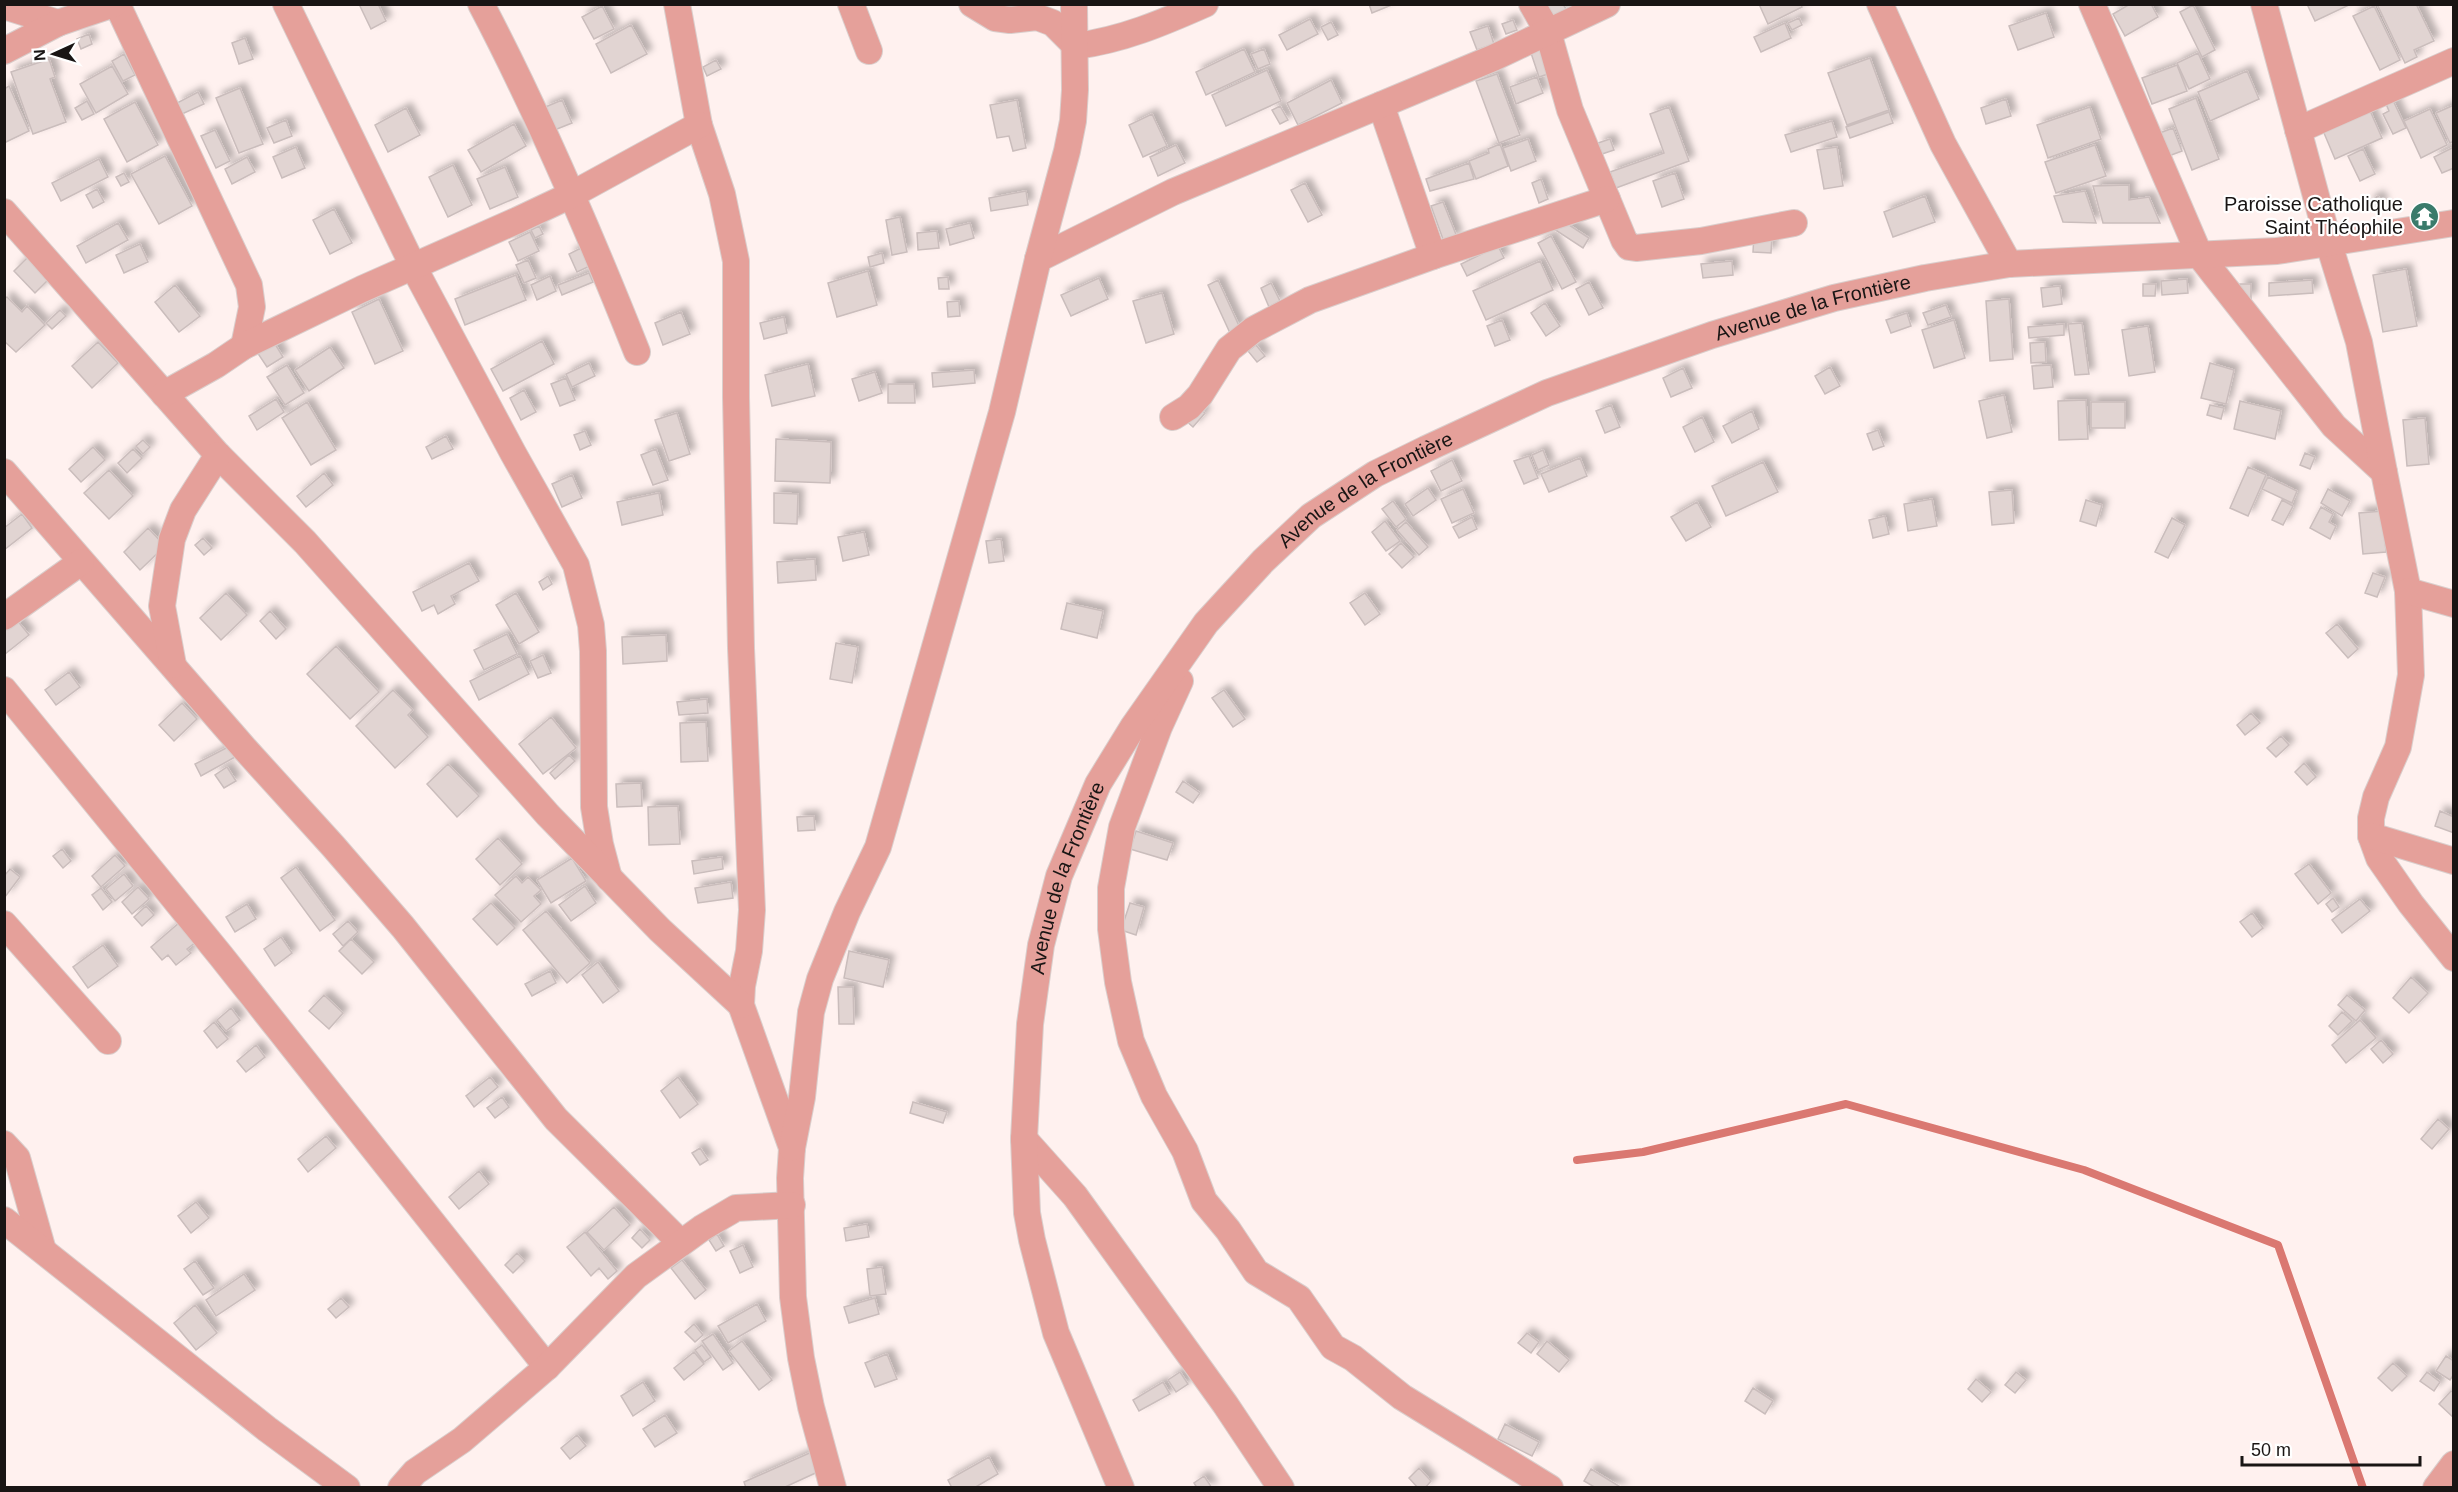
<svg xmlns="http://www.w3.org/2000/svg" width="2458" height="1492" font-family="Arial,sans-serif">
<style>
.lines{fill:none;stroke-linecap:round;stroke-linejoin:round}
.stream{stroke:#da7871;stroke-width:8}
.building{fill:#e1d4d2;stroke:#cabdbc;stroke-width:1.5;filter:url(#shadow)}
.minor-casing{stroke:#dacecc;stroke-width:28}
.minor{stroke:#e5a09a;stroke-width:26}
.labels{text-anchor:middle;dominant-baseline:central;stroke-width:4.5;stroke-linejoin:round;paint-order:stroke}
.poi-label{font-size:20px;fill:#191514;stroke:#fff;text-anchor:end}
.street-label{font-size:20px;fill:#191514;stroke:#fff}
</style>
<defs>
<filter id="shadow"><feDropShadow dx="5.5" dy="-5.5" stdDeviation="3" flood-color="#0004"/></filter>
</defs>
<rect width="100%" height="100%" fill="#fff1ef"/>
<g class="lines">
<path class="stream" d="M1577 1160 1643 1152 1846 1104 2084 1170 2278 1245 2363 1488"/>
</g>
<path class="building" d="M359 4H378L386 21 371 29Z
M1369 4H1394L1372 13Z
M1563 4 1566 9 1550 18 1542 5Z
M1759 4H1801L1802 7 1768 24Z
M2130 4H2151L2158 17 2125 36 2113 14Z
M2307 4H2346L2347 6 2315 21Z
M2377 4H2416L2434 41 2414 50 2417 57 2405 63Z
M2193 5 2215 50 2202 57 2180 12Z
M602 6 614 29 594 39 582 17Z
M2374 6 2400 60 2380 70 2353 16Z
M2046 13 2054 37 2018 50 2009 26Z
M1799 18 1802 25 1792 30 1788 23Z
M1310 19 1318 34 1287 50 1279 35Z
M1513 20 1517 30 1506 34 1502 24Z
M1331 22 1338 35 1328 40 1321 27Z
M1785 23 1791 38 1761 52 1754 37Z
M631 25 647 54 611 73 596 44Z
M1488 26 1494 44 1477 50 1470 32Z
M89 34 92 44 81 49 77 39Z
M245 38 253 59 239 64 232 43Z
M1244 49 1255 72 1206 95 1196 72Z
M1264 49 1270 64 1258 69 1251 54Z
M1542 49 1551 73 1539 77 1531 53Z
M2198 53 2210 79 2189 89 2177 63Z
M124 54 135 75 123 81 112 61Z
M1870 58 1889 110 1847 125 1828 73Z
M49 59 55 77 50 79 66 122 33 134 11 72Z
M716 60 721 69 707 76 703 67Z
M2177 65 2187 91 2152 104 2142 78Z
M112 66 128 94 96 113 80 84Z
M1267 70 1281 101 1226 126 1212 95Z
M2247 71 2259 99 2210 121 2198 92Z
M1497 74 1520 135 1499 143 1476 81Z
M1537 77 1543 93 1516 104 1510 87Z
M1331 80 1342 103 1298 125 1287 103Z
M9 86 29 131 4 143V89Z
M240 88 263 144 239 153 216 98Z
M198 92 204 104 182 114 177 103Z
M2390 94 2406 128 2393 134 2383 114 2389 111 2383 97Z
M2196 98 2219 159 2192 170 2169 109Z
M2006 99 2011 116 1986 124 1981 108Z
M562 100 572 123 552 131 543 108Z
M1017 100 1026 148 1013 151 1009 136 997 138 990 105Z
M87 101 94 114 82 120 75 108Z
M135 102 158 145 127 162 104 119Z
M2454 105V141L2450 143 2436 113Z
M1280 106 1288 120 1280 124 1272 110Z
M2368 106 2382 138 2335 159 2321 126Z
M1669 107 1689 161 1616 188 1610 172 1664 153 1650 114Z
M2090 107 2101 139 2048 158 2037 125Z
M406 108 420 135 388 152 375 125Z
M2430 109 2447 145 2421 158 2404 121Z
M1889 112 1893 123 1850 138 1846 127Z
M1152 114 1167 146 1143 157 1129 125Z
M286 120 292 136 274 143 267 128Z
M1832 121 1837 137 1791 152 1785 135Z
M514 124 526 146 481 172 468 150Z
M2173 128 2182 151 2166 157 2157 134Z
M215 130 230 161 216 168 201 136Z
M1528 139 1536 161 1511 171 1503 148Z
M1610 139 1614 150 1602 154 1598 143Z
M1500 144 1508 166 1476 179 1469 161 1489 153 1488 149Z
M1176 145 1185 163 1158 176 1150 157Z
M2095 145 2106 176 2056 193 2045 162Z
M296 147 305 168 282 178 273 157Z
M1837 147 1843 186 1824 189 1817 150Z
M2454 147V168L2442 173 2434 157Z
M2363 149 2375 174 2360 181 2348 156Z
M165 156 192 206 159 224 131 174Z
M247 157 255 172 232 184 225 169Z
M99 159 108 177 61 201 52 183Z
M1469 163 1474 179 1430 191 1426 179Z
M453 165 472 205 448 217 429 177Z
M505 167 518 197 490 209 477 179Z
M124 173 129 182 121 186 116 177Z
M1675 173 1684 199 1662 207 1653 181Z
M1541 179 1548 199 1539 203 1532 183Z
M1305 183 1322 215 1308 222 1291 190Z
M2129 185V200L2149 197 2160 223H2103L2093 186Z
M97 189 104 202 93 208 86 195Z
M1026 191 1028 205 991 211 989 198Z
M2085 191 2096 223 2063 222 2054 196Z
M1925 196 1935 222 1893 237 1884 212Z
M2378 196 2383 204 2373 210 2368 202Z
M1443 202 1457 237 1444 242 1431 206Z
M334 209 352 243 330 254 313 220Z
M900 217 907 252 892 255 886 220Z
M1560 219 1589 238 1583 248 1554 229Z
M118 223 128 240 86 263 77 246Z
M970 223 974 238 950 245 946 229Z
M539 226 543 234 535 238 531 230Z
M937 231 939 248 918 250 917 233Z
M530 232 539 251 518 261 509 242Z
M1754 234 1772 235 1771 253 1753 252Z
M1551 236 1576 282 1562 289 1538 243Z
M140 244 148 262 124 273 116 255Z
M1498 246 1504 258 1467 276 1461 264Z
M581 248 590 266 577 272 569 254Z
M882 253 884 263 870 267 868 257Z
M28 257 49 279 35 293 14 271Z
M528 260 536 278 524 283 516 265Z
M1540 261 1553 290 1486 320 1473 291Z
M1732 261 1733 275 1703 278 1701 264Z
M2406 269 2417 326 2383 332 2373 275Z
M868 271 877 305 837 317 828 283Z
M589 273 593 282 562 295 558 285Z
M516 275 526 300 465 325 455 299Z
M550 276 556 291 537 300 531 285Z
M948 277 949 289H939L938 278Z
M1099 278 1108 299 1071 316 1061 295Z
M2187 279 2188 293 2162 295 2161 281Z
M1218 280 1240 328 1230 333 1208 285Z
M2312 280 2313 293 2269 296V283Z
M1589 282 1603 308 1589 315 1576 289Z
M1271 283 1280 301 1269 307 1261 288Z
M2143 284H2156L2155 296H2143Z
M2240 284H2251V299H2240Z
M175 285 200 316 179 332 155 302Z
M2060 286 2062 304 2043 307 2041 288Z
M1162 293 1174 334 1146 343 1133 301Z
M7 297 22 312 27 306 45 325 16 352 4 341V299Z
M379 299 403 351 375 364 352 312Z
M2009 299 2013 359 1990 361 1986 301Z
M959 301 960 316 948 317 947 302Z
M1545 303 1560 326 1546 336 1531 313Z
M1946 305 1951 317 1928 325 1923 313Z
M60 310 66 316 52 329 46 323Z
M681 312 690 334 663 345 655 323Z
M1907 313 1911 326 1891 333 1886 320Z
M784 317 787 333 764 339 760 323Z
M1502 320 1510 340 1495 346 1487 326Z
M1954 320 1965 358 1934 368 1922 330Z
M2082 323 2089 374 2075 375 2068 324Z
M2064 324V335L2029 338 2028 327Z
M2148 326 2155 372 2129 376 2122 330Z
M272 339 283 357 267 367 255 349Z
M542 341 554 364 503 391 491 369Z
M98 342 118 363 92 388 72 366Z
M2045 342 2046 362 2031 363 2030 343Z
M1256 345 1265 356 1257 362 1248 351Z
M330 347 344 368 309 391 295 370Z
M589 363 595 376 572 387 566 374Z
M2210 363 2234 370 2226 404 2201 398Z
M808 364 815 396 772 406 765 375Z
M287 365 304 393 285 405 267 377Z
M2051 365 2053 387 2034 389 2032 366Z
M1830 367 1840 386 1825 394 1815 376Z
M1683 368 1692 388 1671 397 1663 378Z
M974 370 975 383 933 387 932 373Z
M875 372 882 393 859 401 852 379Z
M566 378 575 400 560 406 551 384Z
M888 384H914L915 403H888Z
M524 390 536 412 521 420 510 398Z
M2004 395 2012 432 1987 438 1979 401Z
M276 399 284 412 257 430 249 416Z
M2086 400 2088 439 2059 440 2058 401Z
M2240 401 2281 411 2275 439 2234 429Z
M307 402 336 450 311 465 282 418Z
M2091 402H2125V428H2091Z
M1611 405 1620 427 1605 433 1596 411Z
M2210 405 2224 408 2221 419 2207 415Z
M1197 406 1205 413 1193 427 1184 419Z
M1752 411 1759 429 1732 443 1723 426Z
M677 413 690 454 669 461 655 420Z
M1702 417 1714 442 1695 452 1683 427Z
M2425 418 2429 464 2407 466 2403 420Z
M1878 430 1884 446 1873 450 1867 434Z
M585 431 591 445 580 450 574 435Z
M446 436 453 449 432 459 426 447Z
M776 439 831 442 830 483 775 481Z
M143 440 150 447 143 454 136 446Z
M93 447 105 460 81 482 69 469Z
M133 449 142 458 127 473 118 463Z
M656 449 668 480 653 485 641 455Z
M1543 450 1549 465 1538 470 1532 455Z
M2305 453 2315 457 2310 469 2300 465Z
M1529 456 1538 478 1524 484 1514 461Z
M1580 458 1587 476 1549 492 1541 474Z
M1452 460 1462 481 1441 491 1431 471Z
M1763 462 1778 492 1726 516 1712 486Z
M2248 467 2266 475 2248 516 2230 508Z
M109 470 133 496 109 519 84 493Z
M324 473 333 485 306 507 297 496Z
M572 475 582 498 562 507 552 484Z
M2268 477 2297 491 2292 503 2262 489Z
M1428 488 1436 500 1413 516 1405 504Z
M1463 489 1474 513 1452 523 1441 499Z
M2328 489 2350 501 2342 516 2321 503Z
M2012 490 2014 523 1992 525 1989 492Z
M659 493 663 515 622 525 617 502Z
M774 493 798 494 797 524 774 523Z
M1932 499 1937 526 1908 531 1904 504Z
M2086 500 2102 505 2096 526 2080 521Z
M2282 500 2293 506 2283 525 2272 520Z
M1393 501 1406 519 1396 527 1382 509Z
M1697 502 1711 527 1686 541 1671 517Z
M2321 507 2333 514 2329 522 2336 526 2330 539 2310 528Z
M2383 511 2386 552 2363 554 2359 513Z
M22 514 32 528 4 550V528Z
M1885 516 1889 534 1873 538 1869 520Z
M1472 517 1477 529 1459 538 1453 527Z
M2172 518 2185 525 2168 558 2155 552Z
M1385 521 1400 541 1386 551 1372 532Z
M1406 522 1428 547 1419 555 1397 530Z
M148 528 165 546 140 570 124 552Z
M864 532 869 555 843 561 838 537Z
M203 538 212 548 204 555 195 545Z
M1001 539 1004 561 989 563 986 541Z
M1401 543 1414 557 1402 568 1389 554Z
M815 559 816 580 778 583 777 562Z
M469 563 479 581 451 596 455 604 438 614 434 605 422 611 413 592Z
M2373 573 2385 577 2377 597 2365 593Z
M548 576 552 584 543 590 539 582Z
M226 593 247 615 221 640 200 618Z
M516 593 539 632 519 644 496 605Z
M1365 593 1380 614 1365 625 1350 603Z
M1067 603 1103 611 1097 638 1061 629Z
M270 611 286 629 276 639 260 621Z
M17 620 29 635 5 654 4 631Z
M2337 624 2358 649 2348 658 2326 633Z
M507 634 517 654 484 670 474 650Z
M666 635 667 661 623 664 622 637Z
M836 643 858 647 852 683 830 679Z
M336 646 379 692 350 719 307 674Z
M543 655 551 673 538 678 530 661Z
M520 656 529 674 479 700 470 681Z
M69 672 80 687 56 705 45 690Z
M393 690 413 710 408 715 428 737 395 768 356 726Z
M1224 690 1245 719 1233 727 1212 698Z
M707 699 708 713 679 715 677 702Z
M182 703 197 719 174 741 159 725Z
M2251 713 2260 723 2245 735 2237 725Z
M551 717 576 748 543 774 519 744Z
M706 722 708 761 681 762 680 723Z
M2281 736 2289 745 2276 757 2267 748Z
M232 745 237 756 201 776 195 764Z
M569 755 575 761 555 779 550 773Z
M2304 763 2316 777 2307 785 2295 772Z
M448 764 479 796 457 817 427 784Z
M227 767 236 781 224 788 215 775Z
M1183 781 1200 793 1193 803 1176 792Z
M641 783 642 806 617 807 616 784Z
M678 806 680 844 649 845 648 807Z
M2440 811 2454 817V833L2435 826Z
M814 816 815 830 798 831 797 817Z
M1136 831 1173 843 1167 860 1130 849Z
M498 838 522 864 500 885 476 859Z
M62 849 71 861 63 868 53 856Z
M115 855 125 866 101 887 92 876Z
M722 857 723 869 694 874 692 861Z
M572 858 586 881 551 903 537 880Z
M2309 864 2331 893 2318 904 2295 874Z
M296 867 335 920 320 931 281 878Z
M10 869 20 877 5 897 4 876Z
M124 874 133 886 115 901 106 889Z
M516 876 522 883 528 877 541 890 534 896 541 904 521 922 495 895Z
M731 882 733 898 698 903 695 888Z
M585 886 596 903 571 921 559 905Z
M138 887 149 899 132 914 122 902Z
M101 888 112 902 103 910 92 895Z
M2333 898 2339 907 2332 912 2326 904Z
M2360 899 2370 911 2342 933 2332 920Z
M491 903 515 928 497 945 473 919Z
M1130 903 1144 907 1136 935 1121 930Z
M247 904 256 919 235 932 226 917Z
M146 906 154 915 142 926 134 917Z
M546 911 590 963 567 983 523 930Z
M2252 913 2263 928 2252 937 2240 922Z
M348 921 358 932 343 946 333 934Z
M180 922 196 942 187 949 191 953 176 965 168 955 162 960 151 947Z
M281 937 292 953 275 966 264 949Z
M351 939 374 962 362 974 339 951Z
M103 945 118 966 88 988 73 967Z
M849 951 889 960 883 987 844 978Z
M598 962 619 991 603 1003 582 975Z
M550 971 556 983 532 996 525 984Z
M2411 977 2428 993 2409 1013 2393 998Z
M838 987H853L854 1024H839Z
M324 995 343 1013 329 1029 309 1011Z
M2347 995 2365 1010 2356 1021 2338 1005Z
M231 1008 240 1020 226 1031 217 1020Z
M2342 1012 2352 1021 2338 1035 2329 1026Z
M2360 1020 2376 1038 2346 1063 2332 1045Z
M214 1022 228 1039 217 1048 204 1031Z
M2381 1040 2393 1054 2383 1063 2371 1049Z
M256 1045 265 1057 246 1072 237 1061Z
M490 1077 498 1087 474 1107 466 1096Z
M678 1077 698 1104 680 1118 661 1091Z
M502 1097 509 1107 495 1118 487 1108Z
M913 1102 947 1112 943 1123 910 1113Z
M2438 1119 2449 1129 2432 1149 2421 1139Z
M326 1136 336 1148 308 1172 298 1159Z
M700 1148 708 1160 700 1165 692 1153Z
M479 1171 489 1184 459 1209 449 1197Z
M196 1202 209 1218 191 1233 178 1216Z
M614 1207 630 1225 604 1250 587 1232Z
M867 1224 869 1237 846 1241 844 1228Z
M640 1229 650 1240 642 1248 632 1238Z
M585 1232 617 1271 608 1279 599 1268 591 1276 567 1247Z
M717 1234 724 1246 716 1251 709 1240Z
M743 1245 753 1267 740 1273 730 1251Z
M517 1253 525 1261 513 1273 505 1265Z
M682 1260 706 1290 695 1299 671 1268Z
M195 1261 214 1288 203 1295 184 1269Z
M882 1267 886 1294 870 1296 867 1269Z
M244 1274 255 1290 216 1316 206 1300Z
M341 1298 349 1307 336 1318 328 1309Z
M875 1298 879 1314 849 1323 844 1307Z
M757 1304 766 1321 728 1343 718 1326Z
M195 1305 217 1333 196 1350 174 1323Z
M694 1324 703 1335 695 1342 685 1332Z
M1527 1333 1539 1342 1531 1353 1518 1343Z
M713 1334 733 1363 723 1370 702 1341Z
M742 1341 772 1380 759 1390 729 1351Z
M1547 1341 1569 1360 1559 1372 1537 1354Z
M702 1345 711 1357 704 1362 695 1350Z
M694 1352 704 1364 684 1380 674 1368Z
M887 1354 897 1379 875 1387 865 1363Z
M2446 1356 2454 1361V1374L2450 1380 2436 1371Z
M2393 1363 2407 1376 2392 1391 2378 1378Z
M1180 1372 1188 1384 1176 1392 1168 1380Z
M2016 1372 2026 1380 2015 1393 2005 1385Z
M2427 1372 2440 1382 2434 1391 2420 1381Z
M1976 1379 1991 1392 1982 1402 1968 1389Z
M643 1382 655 1401 633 1416 621 1396Z
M1163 1382 1170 1394 1139 1411 1133 1400Z
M1753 1388 1773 1401 1765 1414 1745 1401Z
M2451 1391 2454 1393V1418L2439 1404Z
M665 1415 677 1433 655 1447 643 1429Z
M1505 1424 1539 1442 1532 1456 1498 1439Z
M577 1435 586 1446 570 1459 561 1448Z
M814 1451 822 1470 783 1488H746L744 1482Z
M989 1457 998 1474 974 1488H952L948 1480Z
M1419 1468 1431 1481 1425 1488H1418L1409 1478Z
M1591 1469 1622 1488H1596L1584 1481Z
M1204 1476 1212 1488H1197L1194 1483Z"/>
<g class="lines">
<defs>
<g id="minor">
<path d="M117 4 249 285 252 307 244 346"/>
<path d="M286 4 413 266 513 453 576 565 591 625 593 651 594 807 600 844 609 878"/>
<path d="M481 4C540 116 590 234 637 352"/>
<path d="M677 4 699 125 722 194 736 261V397L741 648 752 910 749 951 742 986 741 1005 792 1148 790 1178 793 1297 801 1358 811 1407 833 1488"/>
<path d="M851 4 869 51"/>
<path d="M972 4 995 18 1010 20 1037 17 1053 23 1076 46C1122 40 1162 23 1205 4"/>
<path d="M1532 4 1548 32 1570 110 1624 240 1629 247 1636 248 1701 241 1794 223"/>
<path d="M1880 4 1943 144 2009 264"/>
<path d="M2092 4 2200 256 2334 426 2384 472 2408 591 2411 675 2398 747 2376 797 2371 818V836L2379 858 2411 904 2454 958"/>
<path d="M2264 4 2329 244 2359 342 2384 472"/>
<path d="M4 6 58 23"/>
<path d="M4 51 58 23 114 4"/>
<path d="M1381 105 1433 256"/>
<path d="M2298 130 2454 61"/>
<path d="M4 212 218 455 305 542 548 815 660 930 741 1005"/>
<path d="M1038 259 1173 192 1493 58 1607 4"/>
<path d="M164 394 216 365 244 346 362 289 518 220 571 195 699 125"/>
<path d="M1173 417 1189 407 1200 395 1229 349 1253 330 1310 300 1433 256 1607 199"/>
<path d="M4 472 244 748 333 846 403 927 556 1119 681 1243"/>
<path d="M2408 591 2454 604"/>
<path d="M4 617 81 562"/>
<path d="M173 665 162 606 172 539 183 510 218 455"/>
<path d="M1180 681 1159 727 1122 827 1111 888V929L1118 982 1131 1041 1154 1096 1185 1151 1204 1201 1228 1230 1256 1272 1299 1298 1333 1347 1353 1358 1402 1397 1550 1488"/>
<path d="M4 690 221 956 547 1367"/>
<path d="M2371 836 2454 861"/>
<path d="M4 924 108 1041"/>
<path d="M1024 1139 1075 1196 1225 1404 1281 1488"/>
<path d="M4 1144 17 1158 42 1247"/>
<path d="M792 1148 802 1097 811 1012 820 979 847 912 878 847 1002 412 1038 259 1067 151 1073 121 1075 90 1074 4"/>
<path d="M4 1220 267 1429 347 1488"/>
<path d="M401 1488 415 1472 462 1440 547 1367 636 1276 702 1228 736 1208 792 1205"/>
<path id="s1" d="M1121 1488 1056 1333 1032 1240 1027 1213 1024 1139 1030 1024 1041 945 1059 876 1098 784 1133 727 1206 623 1263 561 1311 516 1375 474 1426 449 1547 393 1712 335 1834 298 1925 278 2009 264 2277 251 2454 223"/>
<path d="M2436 1488 2454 1464"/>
</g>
</defs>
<use href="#minor" class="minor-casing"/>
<use href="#minor" class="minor"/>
</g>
<defs>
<symbol id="temple-disc" viewBox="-11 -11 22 22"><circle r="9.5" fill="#3a7b6b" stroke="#fff"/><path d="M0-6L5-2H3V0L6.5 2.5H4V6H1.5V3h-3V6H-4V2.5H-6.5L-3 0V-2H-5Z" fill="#fff"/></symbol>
</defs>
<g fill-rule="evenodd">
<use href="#temple-disc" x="2408" y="200" width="33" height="33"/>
</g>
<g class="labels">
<g class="poi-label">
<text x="2403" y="204">Paroisse Catholique<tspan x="2403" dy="23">Saint Théophile</tspan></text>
</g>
<g class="street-label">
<text stroke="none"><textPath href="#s1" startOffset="1622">Avenue de la Frontière</textPath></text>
<text stroke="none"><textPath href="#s1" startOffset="1136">Avenue de la Frontière</textPath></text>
<text stroke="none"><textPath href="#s1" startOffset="632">Avenue de la Frontière</textPath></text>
</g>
</g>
<rect width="2458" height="1492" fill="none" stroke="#191514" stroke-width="12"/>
<g transform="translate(54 54) rotate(266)" stroke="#ffffff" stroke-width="4.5" paint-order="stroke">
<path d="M0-4.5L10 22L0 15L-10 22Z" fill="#191514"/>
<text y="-9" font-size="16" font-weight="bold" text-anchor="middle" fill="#191514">N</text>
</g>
<path d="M2242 1456v9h178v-9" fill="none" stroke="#191514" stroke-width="3"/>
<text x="2251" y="1456" font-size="18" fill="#191514" stroke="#ffffff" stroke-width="4.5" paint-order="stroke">50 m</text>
</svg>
